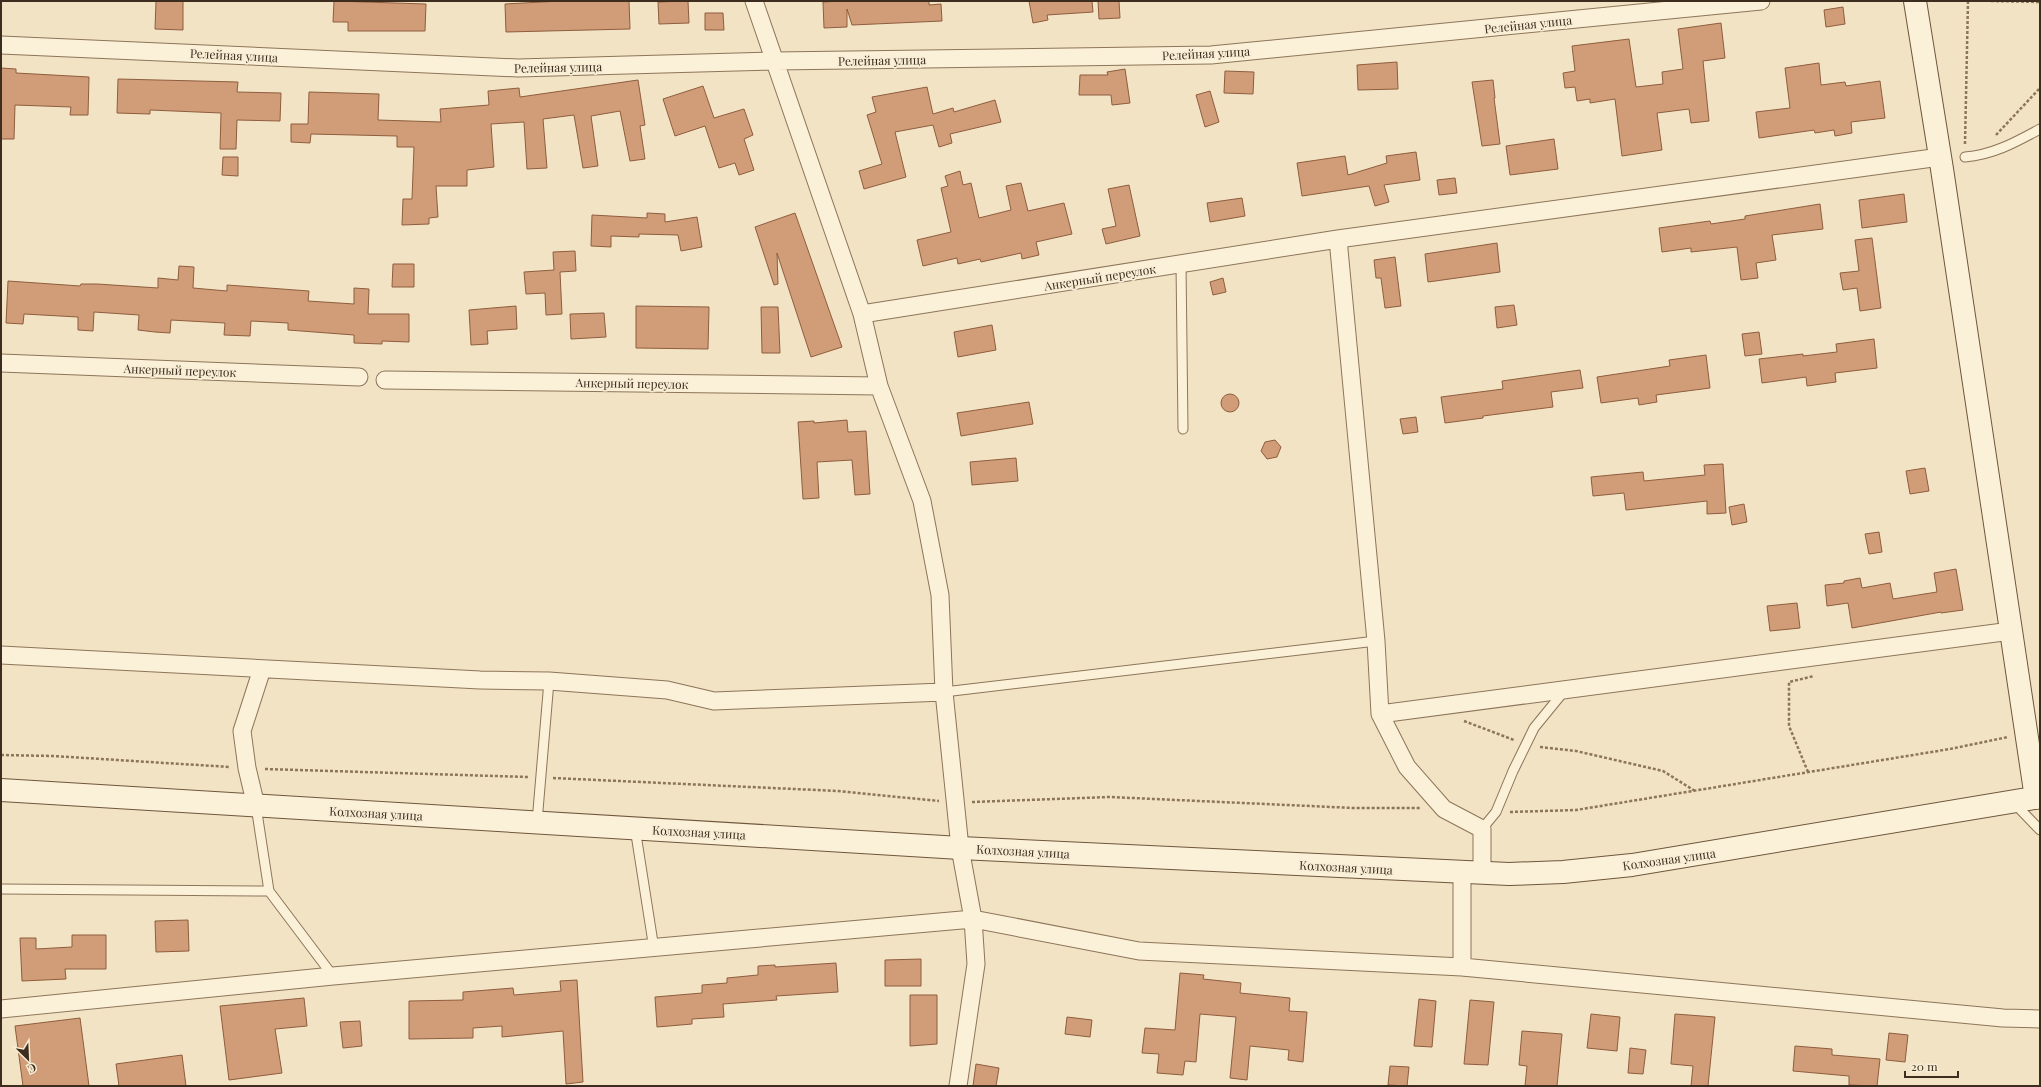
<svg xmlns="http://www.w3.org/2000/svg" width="2041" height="1087" font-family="'Playfair Display',serif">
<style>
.building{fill:#d19d78;stroke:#8e5d3e}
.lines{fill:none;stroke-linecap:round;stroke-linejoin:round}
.lane-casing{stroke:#8d7559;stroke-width:11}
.street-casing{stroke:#8d7559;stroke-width:19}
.secondary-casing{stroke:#6f563c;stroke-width:24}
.path{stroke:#8d7559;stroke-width:2.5;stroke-dasharray:3 2;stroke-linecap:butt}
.lane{stroke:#fbf0d8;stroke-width:9}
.street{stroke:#fbf0d8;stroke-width:17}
.secondary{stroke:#fbf0d8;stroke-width:22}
.labels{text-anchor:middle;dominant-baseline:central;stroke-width:3.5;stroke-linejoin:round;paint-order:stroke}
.street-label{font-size:12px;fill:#3c2d1e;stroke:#f8edd5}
</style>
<rect width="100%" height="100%" fill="#f1e3c4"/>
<path class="building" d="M156 1H183V30L155 29Z
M334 1 426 4 425 31H348V22H333Z
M561 1H629L630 29 506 32 505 4Z
M688 1 689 23 659 24 658 2Z
M844 1H929V5L941 4 942 21 852 25 847 9V27L824 28 823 2Z
M1029 1H1092L1093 12 1047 15 1048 20 1033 23Z
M1098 1H1119L1120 18 1099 19Z
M1843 7 1845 24 1826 27 1824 10Z
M705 13H723L724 30H705Z
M1721 23 1725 58 1703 61 1709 121 1691 123 1689 109 1657 113 1662 150 1622 156 1615 99 1590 103V99L1577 101 1575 87 1565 88 1563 73 1575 71 1572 46 1629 39 1636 87 1663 84 1662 72 1683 69 1678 29Z
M1397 62 1398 89 1358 90 1357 65Z
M1819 63 1821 85 1845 82 1846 86 1880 81 1885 118 1851 122 1852 133 1835 136 1834 130 1815 133 1814 130 1759 138 1756 112 1790 108 1785 68Z
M1 68 16 69V73L89 77 88 115H70L71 107 15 105 14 139H1Z
M1125 69 1130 103 1112 105 1111 95H1079L1080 75H1108L1107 72Z
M1225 71 1254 72 1253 94 1224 93Z
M118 79 238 82 237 92 281 93 280 121 237 120 236 149H220L221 113 150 110V114L117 113Z
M638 80 645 125 640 126 645 159 630 161 620 111 591 116 598 166 583 168 574 115 543 119 547 168 527 169 524 122 491 124 494 167 467 170V186H436L438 217 429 218V224L402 225 403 199H412L414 147H397V136L311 134 310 143 291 142V124H308L309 92 379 94 378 120 441 122 440 109 489 105 488 91 519 88 520 97Z
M1493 80 1495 98H1494L1500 144 1482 146 1472 82Z
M703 86 714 118 744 109 753 135 744 139 754 170 739 175 735 163 719 168 705 126 675 136 663 99Z
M927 87 933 114 953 108 954 112 995 100 1001 122 950 134 952 143 939 147 933 125 895 132 906 177 864 189 859 171 882 164 867 115 876 112 872 97Z
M1210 91 1219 122 1205 127 1196 95Z
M1554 139 1558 169 1510 175 1506 146Z
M1416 152 1420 180 1384 185 1389 202 1375 206 1369 186 1302 196 1297 163 1345 156 1348 175 1387 163 1386 156Z
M223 157H238V176L222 175Z
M960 171 963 185 971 183 979 218 1011 210 1006 186 1021 183 1028 211 1064 203 1072 234 1036 242 1039 255 1022 259 1021 253 981 262 980 259 958 264 957 258 923 266 917 240 951 232 941 188 948 186 945 176Z
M1455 178 1457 193 1439 195 1437 180Z
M1129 185 1140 236 1106 244 1102 229 1116 226 1108 189Z
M1904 194 1907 222 1862 228 1859 200Z
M1242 198 1245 216 1210 222 1207 203Z
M1820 204 1823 229 1772 235 1776 260 1756 263 1758 278 1741 280 1737 247 1691 252V248L1662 252 1659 228 1710 221 1711 224 1745 219V216Z
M647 213 665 214V222L697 217 702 247 681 251 678 235 639 234V237L611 236V247L591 246 592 215 647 218Z
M795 213 842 347 811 357 777 253 778 284 774 285 755 227Z
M1872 238 1881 308 1860 311 1857 288 1843 290 1840 273 1859 271 1855 240Z
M1497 243 1500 272 1428 282 1425 254Z
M575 251 576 271 560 272 562 314 546 315 545 293 526 294 524 272 554 270 553 252Z
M1395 257 1401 306 1385 308 1381 278H1376L1374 260Z
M393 264H414V287H392Z
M179 266 194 267 193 288 227 291V285L309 291 308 301 354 304V288L369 289 368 314H409V342L382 341V344L354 343V335L288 330V323L251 321 250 336 224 335 225 323 171 320 170 333 155 332 138 330 139 315 94 312 93 331 78 330V317L24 314 23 324 6 323 8 281 80 286 81 284H97L158 288V278L178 280Z
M1223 278 1226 292 1213 295 1210 282Z
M1514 305 1517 325 1497 328 1495 307Z
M516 306 517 329 487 331 488 344 471 345 469 310Z
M636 306 709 307 708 349 636 348Z
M761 307H778L780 353H762Z
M604 313 606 337 571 339 570 314Z
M992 325 996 350 958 357 954 332Z
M1759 332 1762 354 1745 356 1742 334Z
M1874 339 1877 368 1835 373 1836 382 1807 386 1806 377 1762 383 1759 359 1803 354V356L1837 352 1836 344Z
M1706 355 1710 388 1656 395 1657 402 1639 405 1638 398 1601 403 1597 377 1670 366 1669 360Z
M1580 370 1583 388 1551 392 1553 407 1483 416V418L1445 423 1441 397 1503 389 1502 381Z
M1221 403a9 9 0 1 1 18 0a9 9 0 1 1-18 0Z
M1029 402 1033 424 961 436 957 413Z
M1416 417 1418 432 1403 434 1400 419Z
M847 420 848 432 866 431 870 494 855 495 852 460 817 462 819 498 803 499 798 422 814 421V423Z
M1275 440 1281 447 1277 457 1267 459 1261 451 1265 442Z
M1016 458 1018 481 972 485 970 462Z
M1723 464 1726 513 1707 514V501L1626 510 1624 493 1593 496 1591 477 1643 472 1644 481 1705 475 1704 465Z
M1925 468 1929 491 1910 494 1906 471Z
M1744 504 1747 522 1732 525 1729 507Z
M1879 532 1882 552 1869 554 1865 534Z
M1956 569 1963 610 1941 613V612L1852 628 1848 603 1827 606 1825 585 1844 583V581L1860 578 1862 588 1890 583 1893 599 1937 592 1934 573Z
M1797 603 1800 628 1770 631 1767 606Z
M188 920 189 951 156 952 155 921Z
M72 935H106V969H65L66 979 22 981 20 938H36V949L72 947Z
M921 959V986H885V960Z
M836 963 838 992 776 996 777 1000 723 1004 724 1017 692 1019V1024L657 1027 655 997 702 993V985L727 983V978L758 975V966L775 965V967Z
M1180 973 1204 975 1203 979 1241 983 1240 993 1290 998 1289 1011 1307 1012 1303 1062 1288 1060 1289 1050 1250 1046 1247 1080 1230 1078 1236 1017 1200 1014 1196 1062 1185 1061 1183 1075 1157 1073 1159 1054 1142 1053 1145 1028 1175 1030Z
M577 980 583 1082 566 1084 563 1031 502 1037V1026L473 1028V1038L409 1039V1001L463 1000V992L513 988 514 995 561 991 560 981Z
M910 995H937V1044L910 1046Z
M304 998 307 1026 275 1029 282 1073 229 1080 220 1006Z
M1419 999 1436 1001 1432 1047 1414 1046Z
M1470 1000 1494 1002 1488 1065 1464 1064Z
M1591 1014 1620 1017 1617 1051 1587 1048Z
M1675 1014 1715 1017 1708 1086H1691L1693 1066 1671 1064Z
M1067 1017 1092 1020 1090 1037 1065 1034Z
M80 1018 89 1086H23L15 1026Z
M360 1021 362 1046 343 1048 340 1022Z
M1522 1031 1562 1034 1557 1086H1525L1527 1066 1519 1065Z
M1889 1033 1908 1035 1905 1062 1886 1060Z
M1795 1046 1832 1049V1055L1880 1059 1877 1086 1849 1085V1076L1793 1071Z
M1630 1048 1646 1050 1643 1074 1628 1073Z
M182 1055 186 1086H119L116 1064Z
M976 1064 999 1068 996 1086H973Z
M1390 1066 1409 1067 1407 1086 1388 1085Z"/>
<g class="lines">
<defs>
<path id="lane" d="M1965 157C1993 155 2016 142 2040 129
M1181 264 1183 429
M944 692 1376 641
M2014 803 2040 830
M256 806 269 891 333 976
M537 822 549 681
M635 828 654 949
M1482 829 1496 812 1513 771 1534 728 1565 690
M1 889 269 891"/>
<path id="street" d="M754 1 862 314 879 386 922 501 940 595 944 692 960 848 973 919 976 964 958 1086
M1 45 518 68 775 61 1211 55 1761 1
M1338 239 1376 641 1380 714 2011 631
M862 314 1338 239 1940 157
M1 363 359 377
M385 380 879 386
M1 655 480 680 549 681 667 690 714 701 944 692
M1380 714 1407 767 1444 809 1482 829V873
M256 806 247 768 242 731 262 669
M1462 967V872
M1 1009 333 976 973 919 1139 951 1462 967 2003 1018 2040 1019"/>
<path id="secondary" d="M1915 1 1942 169 2036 798
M1 790 960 848 1509 874 1563 872 1632 865 2040 797"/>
</defs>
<use href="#lane" class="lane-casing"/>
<use href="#street" class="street-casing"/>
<use href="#secondary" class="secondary-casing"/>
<path class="path" d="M1991 1 2040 2
M1996 135 2040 88
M1965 144 1968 1
M1464 721 1514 740
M1540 747 1576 751 1663 771 1695 791
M1 755 53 756 230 767
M265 769 528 777
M1808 772 1789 726V682L1814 676
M553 778 838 791 939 801
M972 802 1110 797 1354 808H1421
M1510 812 1576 810 1950 749 2008 737"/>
<use href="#lane" class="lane"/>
<use href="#street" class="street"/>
<use href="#secondary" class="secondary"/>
</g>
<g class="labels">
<g class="street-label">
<text transform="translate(1528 24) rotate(-6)">Релейная улица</text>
<text transform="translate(1206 53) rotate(-3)">Релейная улица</text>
<text transform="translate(234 55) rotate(3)">Релейная улица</text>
<text transform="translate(882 60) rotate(-1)">Релейная улица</text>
<text transform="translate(558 67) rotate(-1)">Релейная улица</text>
<text transform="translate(1100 277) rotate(-9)">Анкерный переулок</text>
<text transform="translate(180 370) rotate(2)">Анкерный переулок</text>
<text transform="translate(632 383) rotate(1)">Анкерный переулок</text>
<text transform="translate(376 813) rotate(3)">Колхозная улица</text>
<text transform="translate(699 832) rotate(3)">Колхозная улица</text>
<text transform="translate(1023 851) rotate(3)">Колхозная улица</text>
<text transform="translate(1669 859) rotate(-8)">Колхозная улица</text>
<text transform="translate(1346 867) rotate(3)">Колхозная улица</text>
</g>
</g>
<rect width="2041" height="1087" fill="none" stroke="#3c2d1e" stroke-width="4"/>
<g transform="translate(28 1059) rotate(156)" stroke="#f8edd5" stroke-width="3" paint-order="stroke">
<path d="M0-3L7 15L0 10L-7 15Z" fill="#3c2d1e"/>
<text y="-6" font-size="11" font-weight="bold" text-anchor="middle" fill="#3c2d1e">С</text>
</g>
<path d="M1905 1071v6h53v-6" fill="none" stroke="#3c2d1e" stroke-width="2"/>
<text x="1911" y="1071" font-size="12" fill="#3c2d1e" stroke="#f8edd5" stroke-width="3" paint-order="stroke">20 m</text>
</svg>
